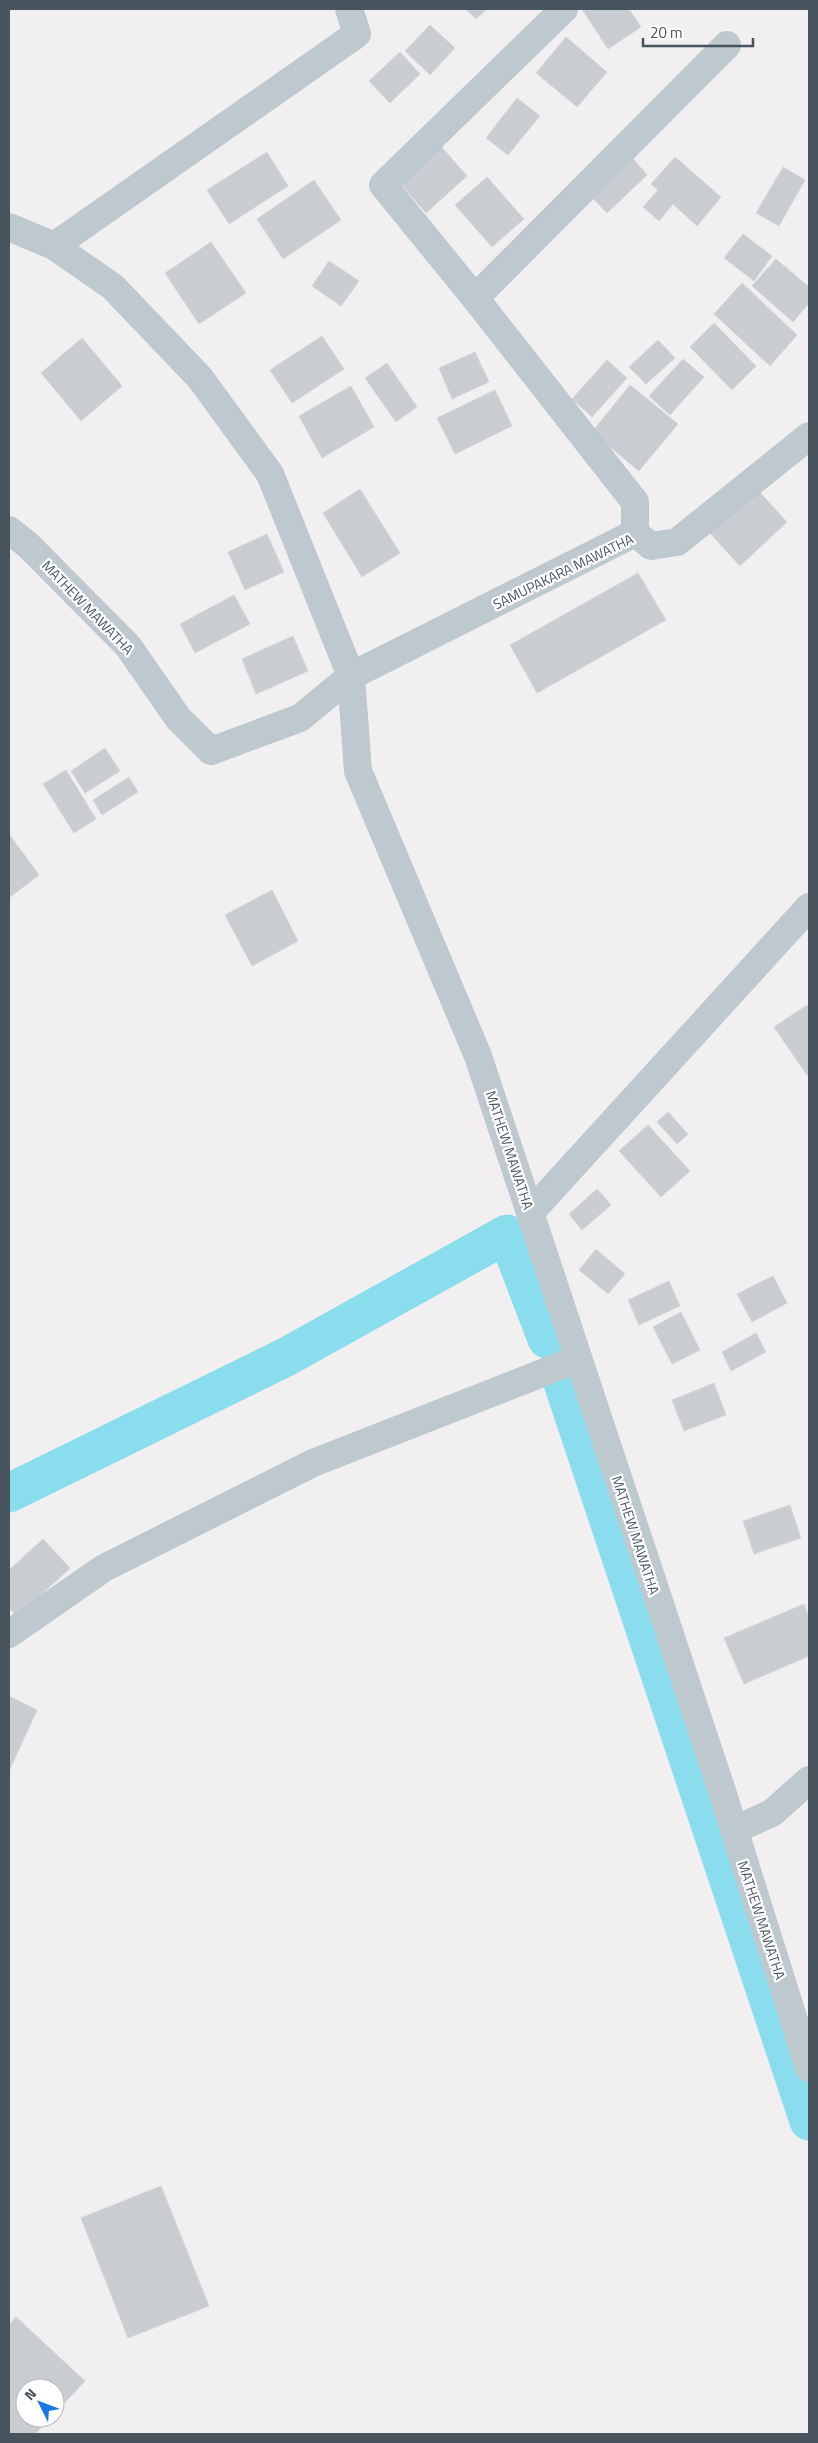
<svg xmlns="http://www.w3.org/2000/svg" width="818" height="2443" font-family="'Titillium Web',sans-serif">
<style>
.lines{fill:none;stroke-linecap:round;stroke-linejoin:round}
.canal{stroke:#8added;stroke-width:39}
.building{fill:#c9cdd2;stroke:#d3d6db}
.street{stroke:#bdc8cf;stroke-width:28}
.labels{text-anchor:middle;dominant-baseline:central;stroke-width:4.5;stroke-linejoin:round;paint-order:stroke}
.street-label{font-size:14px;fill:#47545d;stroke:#fff}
</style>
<rect width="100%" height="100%" fill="#f2eff0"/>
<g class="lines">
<path class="canal" d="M563 1383 809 2121
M9 1493 286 1357 507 1234 547 1339"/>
</g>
<path class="building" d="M466 9H487L476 19Z
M582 9H629L641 27 608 49Z
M430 25 455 48 430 75 405 51Z
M566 37 607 72 577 107 536 73Z
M400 52 420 74 390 103 369 81Z
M517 98 540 116 508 155 486 138Z
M439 144 467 176 426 213 398 181Z
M267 152 288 186 229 224 207 190Z
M631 156 647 175 607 213 590 195Z
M675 157 721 197 697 226 673 204 659 221 643 207 658 190 651 184Z
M783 167 805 180 779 226 756 213Z
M487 177 524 219 492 247 455 205Z
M314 180 341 220 283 259 257 219Z
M743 234 772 256 754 281 724 258Z
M211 242 246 293 199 324 165 273Z
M776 259 809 287V303L793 322 752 286Z
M329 261 359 281 341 306 312 286Z
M742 283 797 335 770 366 714 314Z
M714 323 756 366 732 390 690 347Z
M322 336 344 369 292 403 270 370Z
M82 338 122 386 81 421 41 373Z
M658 340 675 358 646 384 629 367Z
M475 352 489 382 452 399 439 368Z
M683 359 704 377 670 415 649 396Z
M607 360 627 378 592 417 572 399Z
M387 363 417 407 396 422 365 378Z
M630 385 678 424 639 471 592 432Z
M351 386 374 427 322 458 299 416Z
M495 390 512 426 455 454 437 418Z
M754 486 787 522 740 566 707 530Z
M360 489 400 553 362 577 323 513Z
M267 534 284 572 245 590 228 552Z
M638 573 666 620 537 693 510 645Z
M234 595 250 624 195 653 180 624Z
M293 636 308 671 256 694 242 659Z
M105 748 120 771 85 793 71 771Z
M66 770 96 819 74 833 43 784Z
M129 777 138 792 102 815 93 800Z
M9 834 39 875 9 898Z
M272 890 298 941 252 966 225 915Z
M807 1005 809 1008V1074L807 1075 774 1027Z
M668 1112 688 1134 677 1144 657 1122Z
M648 1125 690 1171 661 1197 619 1151Z
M597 1189 611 1205 582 1230 569 1214Z
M596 1249 625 1274 608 1294 579 1270Z
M773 1276 787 1303 752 1322 737 1294Z
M669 1281 680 1306 639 1325 628 1300Z
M681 1312 700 1350 672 1364 653 1327Z
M756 1333 766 1352 731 1371 722 1352Z
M714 1383 726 1415 684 1431 672 1400Z
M790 1505 801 1538 754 1554 743 1521Z
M43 1539 70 1568 17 1617 9 1608V1570Z
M804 1604 809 1618V1656L744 1684 724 1638Z
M9 1696 37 1710 9 1771Z
M161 2186 209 2306 128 2338 81 2218Z
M16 2317 85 2381 55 2413V2388H25V2418H51L35 2434H9V2325Z"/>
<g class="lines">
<path class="street" d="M564 9 383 185 475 298 635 502V533
M9 227 54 246 113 287 200 378 270 474 351 676 635 533 651 546 677 542 809 436
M54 246 357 34 349 9
M475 298 727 45
M9 530 28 545 128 646 178 718 211 751 300 718 351 676 358 771 478 1056 722 1791 809 2068
M530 1213 809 907
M9 1634 104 1568 313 1463 578 1359
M734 1830 772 1813 809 1780"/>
</g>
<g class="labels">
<g class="street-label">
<text transform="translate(563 571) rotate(-26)">SAMUPAKARA MAWATHA</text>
<text transform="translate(88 607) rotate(46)">MATHEW MAWATHA</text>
<text transform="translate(510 1150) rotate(72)">MATHEW MAWATHA</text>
<text transform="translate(636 1535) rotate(72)">MATHEW MAWATHA</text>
<text transform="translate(762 1920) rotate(72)">MATHEW MAWATHA</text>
</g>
</g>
<rect width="818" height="2443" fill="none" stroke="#47545d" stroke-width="20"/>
<g transform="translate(40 2403) rotate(312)"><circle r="24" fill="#ffffff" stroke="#b5bbbe"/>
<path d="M0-4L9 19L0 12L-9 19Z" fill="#177ae4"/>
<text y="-8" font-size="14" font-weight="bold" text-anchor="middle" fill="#47545d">N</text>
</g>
<path d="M643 38v8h110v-8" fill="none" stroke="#47545d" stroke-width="2.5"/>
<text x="650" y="38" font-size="15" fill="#47545d" stroke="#ffffff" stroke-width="4" paint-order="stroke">20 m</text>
</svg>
